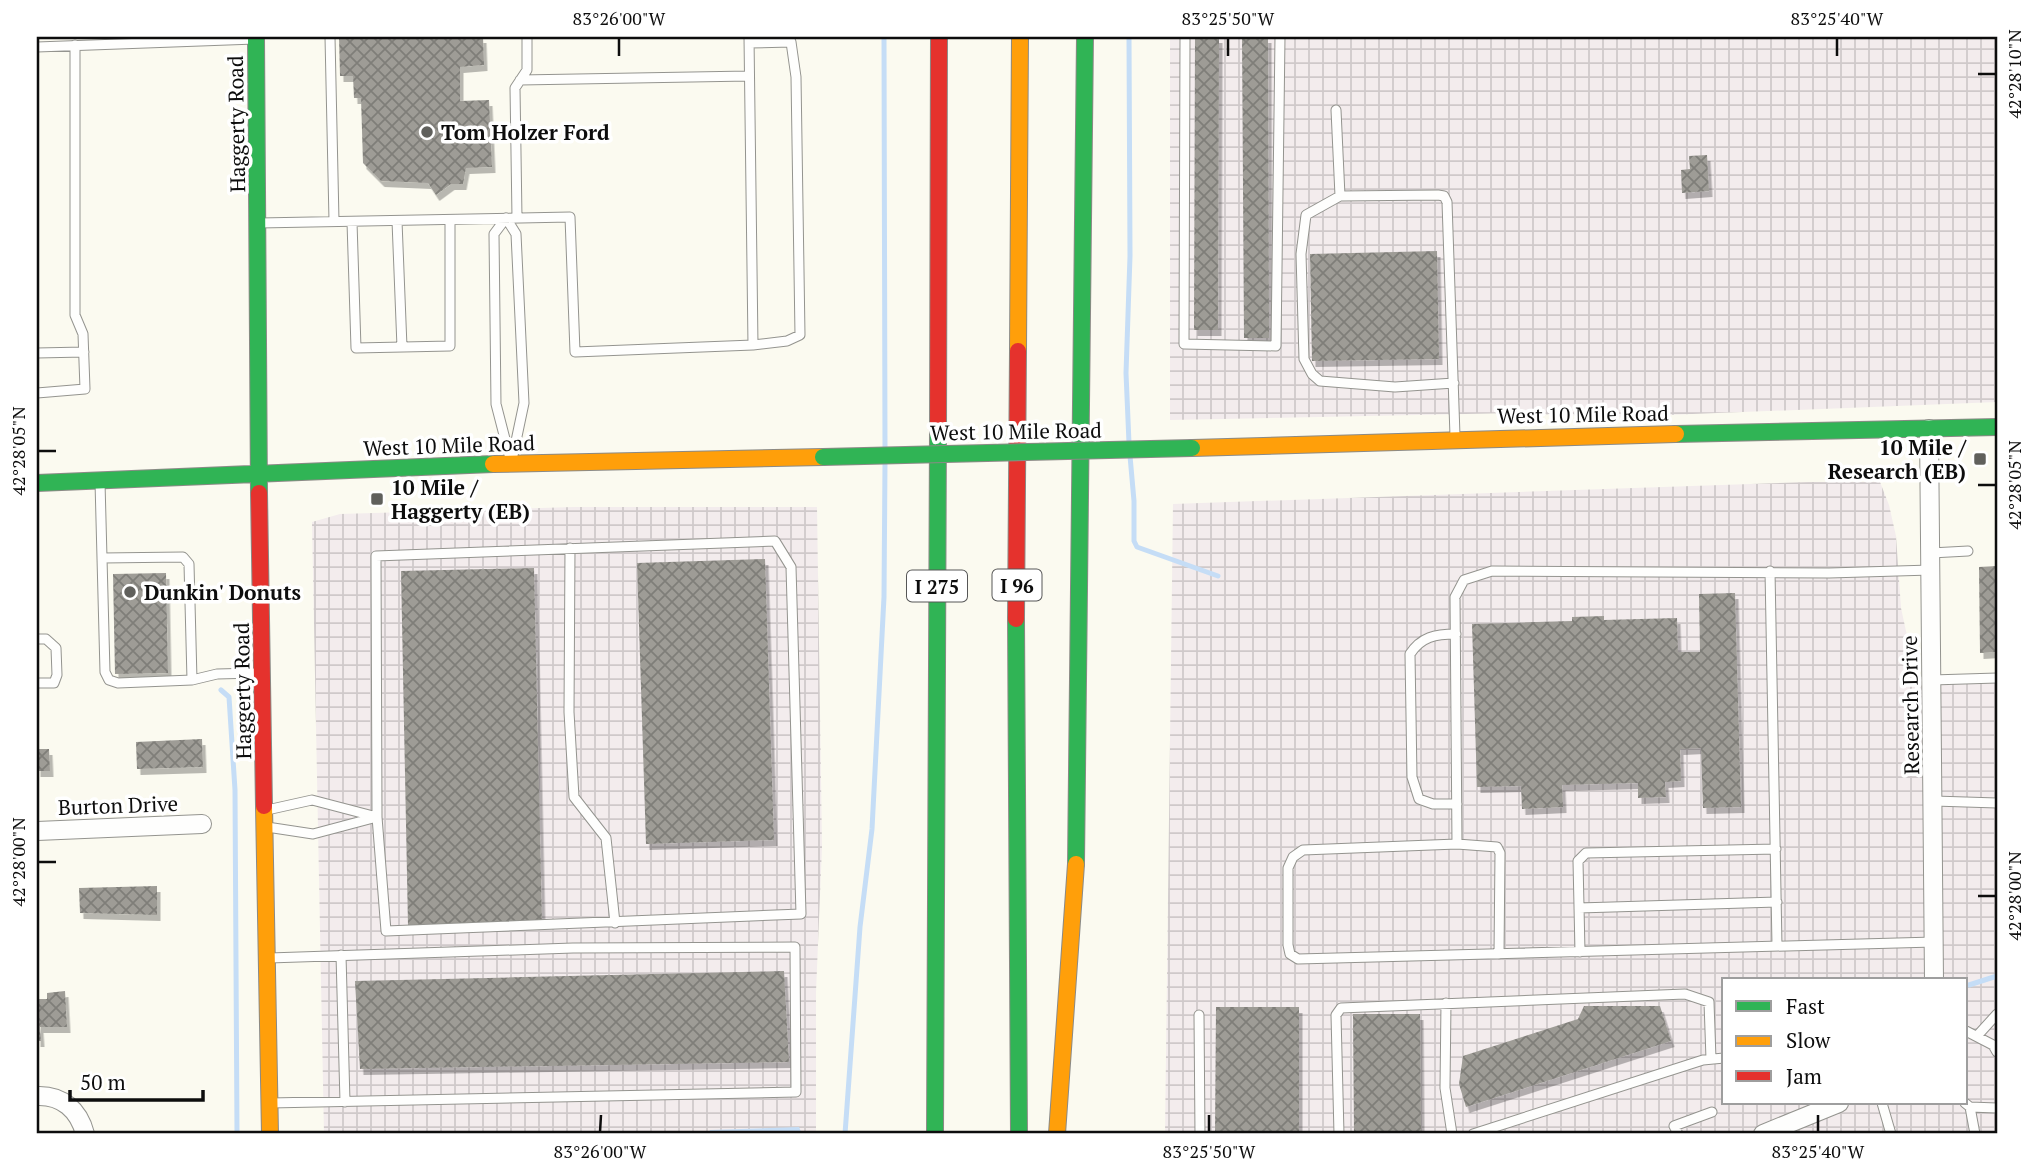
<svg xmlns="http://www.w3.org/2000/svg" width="2034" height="1171" font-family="'PT Serif',serif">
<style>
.industrial{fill:url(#industrial-grid);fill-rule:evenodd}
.water{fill:url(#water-rules)}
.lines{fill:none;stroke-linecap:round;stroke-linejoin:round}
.stream{stroke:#c5ddf6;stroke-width:5}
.building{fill:url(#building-cross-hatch);filter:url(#shadow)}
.lane-casing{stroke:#94948f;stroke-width:11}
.street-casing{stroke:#94948f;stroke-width:20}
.fast-casing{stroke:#8b8a86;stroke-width:18}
.slow-casing{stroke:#8b8a86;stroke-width:18}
.jam-casing{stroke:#8b8a86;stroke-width:18}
.lane{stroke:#fefefd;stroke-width:9}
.street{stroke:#fefefd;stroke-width:18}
.fast{stroke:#30b455;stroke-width:16}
.slow{stroke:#ff9f0a;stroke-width:16}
.jam{stroke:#e5322d;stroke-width:16}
.fast-bridge-casing{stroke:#8b8a86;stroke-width:18;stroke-linecap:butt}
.fast-bridge{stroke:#30b455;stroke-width:16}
.ticks{fill:none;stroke:#0d0d0d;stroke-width:2.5}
.poi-dot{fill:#60605c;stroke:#fff;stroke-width:2.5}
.labels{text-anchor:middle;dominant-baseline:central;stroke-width:7;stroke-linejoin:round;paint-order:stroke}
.shield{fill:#fff;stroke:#565656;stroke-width:2}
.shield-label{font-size:19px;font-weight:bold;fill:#0d0d0d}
.street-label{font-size:21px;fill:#0d0d0d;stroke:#fff}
.poi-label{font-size:21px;font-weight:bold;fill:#0d0d0d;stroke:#fff;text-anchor:start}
.neatline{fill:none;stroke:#0d0d0d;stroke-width:2.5}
.ticks-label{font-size:18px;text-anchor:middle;fill:#0d0d0d}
</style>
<defs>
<pattern id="industrial-grid" width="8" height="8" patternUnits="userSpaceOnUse" patternTransform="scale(1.75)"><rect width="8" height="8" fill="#f3eced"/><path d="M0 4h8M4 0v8" fill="none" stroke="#cfc9ca"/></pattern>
<pattern id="water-rules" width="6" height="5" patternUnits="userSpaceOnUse" patternTransform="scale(1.75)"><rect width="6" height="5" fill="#c5ddf6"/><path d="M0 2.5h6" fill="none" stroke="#a8bcd2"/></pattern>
<pattern id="building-cross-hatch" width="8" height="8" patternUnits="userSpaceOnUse" patternTransform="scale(1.75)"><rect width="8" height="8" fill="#9e9c96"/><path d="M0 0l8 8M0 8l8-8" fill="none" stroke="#7f7e79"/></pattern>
<filter id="shadow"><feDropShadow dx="3.5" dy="6" stdDeviation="0" flood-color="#0004"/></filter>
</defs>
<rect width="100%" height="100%" fill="#fbfaf0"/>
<path class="industrial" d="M1170 37H1997V402L1617 417 1514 413 1170 420Z
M1808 482H1880L1889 505 1896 536 1901 608 1916 677 1997 678V1134H1165L1173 504ZM1724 980H1966V1103H1724Z
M573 507H817L822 847 816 992V1134H324L312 522 340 514Z"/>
<path class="water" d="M799 1127 802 1134H708L710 1130Z"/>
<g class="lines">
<path class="stream" d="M884 37 885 450
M1129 443 1126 373 1130 256 1129 37
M1130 456 1134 501V541L1137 547 1218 576
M221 690 229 697 235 790 237 1134
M1969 985 1997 976
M845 1134 860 927 872 829 884 597 885 463"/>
</g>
<path class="building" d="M339 37H483L484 65 460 67V101L489 100 492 167 466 168 463 184H451L436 195 428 183 381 181 363 163 361 98H354L353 76H340Z
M1195 37H1219L1218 330H1194Z
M1242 37H1268L1269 338H1244Z
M1707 155 1709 191 1682 193 1681 170 1690 169 1689 156Z
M1437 251 1439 359 1312 361 1310 254Z
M765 559 774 840 646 844 637 563Z
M1997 566V652L1980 653 1979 567Z
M534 568 542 923 408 926 401 571Z
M166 573 168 673 115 674 113 574Z
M1735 593 1741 807 1703 808 1701 748 1680 749 1681 781 1665 782 1666 797 1638 798V783L1562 785 1563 807 1522 809 1521 786 1477 787 1472 624 1572 621V617L1604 616V620L1677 618 1678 652H1700L1699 594Z
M202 739 203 767 137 769 136 742Z
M37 749H49L50 771H37Z
M157 886V915L80 913 79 888Z
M784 971 789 1062 360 1069 355 981Z
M65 991 67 1027H40L41 1041H37V999H47V993Z
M1584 1006H1660L1671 1041 1466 1107 1459 1084 1463 1056 1578 1019Z
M1216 1007H1299V1134H1215Z
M1353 1014H1420L1421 1134H1354Z"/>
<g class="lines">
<defs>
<path id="lane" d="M330 37 334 221
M1185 37 1184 344 1276 346 1280 37
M749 43 791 42 796 77 800 335 787 341 753 345
M37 47 255 39
M520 80 749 76
M1336 110 1340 196 1438 195 1444 196 1447 202 1455 436
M1340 196 1306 215 1301 254 1304 359 1312 374 1320 381 1395 387 1454 383
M506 218 494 234 496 404 511 462
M506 218 516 234 524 403 512 460
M517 218 515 88 527 70V37
M397 221 402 347
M352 222 356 348 450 346V220
M259 223 570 217 575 352 753 345 749 37
M37 353 84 352
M37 393 85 389 83 334 75 315V45
M100 482 105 672 109 680 118 683 192 680 217 674 259 673
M775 541 791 567 801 914 386 931 377 817 376 556Z
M570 548 569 712 574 797 606 838 615 923
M1931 553 1968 551
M103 558 183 557 189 564 192 680
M1931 570 1829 573 1492 571 1464 580 1455 597 1457 844 1303 850 1293 857 1288 868V945L1290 954 1298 959 1934 942
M1770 571 1777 946
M1456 634C1435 634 1421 637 1410 654L1412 777 1419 799 1433 804H1457
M37 639H46L56 648 57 675 54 683H37
M1932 680 1997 678
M1934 801 1997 803
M267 810 312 800 377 817 313 834 267 827
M1457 844 1497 847 1500 853 1499 954
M1579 908 1777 902
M1580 952 1578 861 1586 853 1776 849
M341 955 345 1102
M269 958 573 948 795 947 796 1092 270 1103
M1446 1003 1445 1088 1452 1134
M1199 1015 1200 1134
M1966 1031 1993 1045 1997 1052
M1977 1036 1997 1014
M1882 1103 1891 1134
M1965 1103 1970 1107 1997 1108
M1970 1107 1975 1134
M1339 1134 1336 1015 1341 1008 1685 994 1709 1002 1711 1059
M1473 1134 1703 1060 1724 1058
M1678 1134 1674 1126 1712 1112"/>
<path id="street" d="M1929 429 1934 980
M37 831 202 824
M37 1096C62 1095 79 1110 85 1134
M1763 1134 1839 1103"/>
<path id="fast" d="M256 37 259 493
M1676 434 1997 427
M37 483 493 464
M1016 619 1019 1134
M1076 864 1085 37
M935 1134 938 432"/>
<path id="slow" d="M1018 351 1020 37
M1192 448 1676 434
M493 464 823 457
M264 806 270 1134
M1057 1134 1076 864"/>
<path id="jam" d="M938 432 939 37
M259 493 264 806
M1016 619 1018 351"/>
</defs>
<use href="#lane" class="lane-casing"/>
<use href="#street" class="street-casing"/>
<use href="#fast" class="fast-casing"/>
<use href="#slow" class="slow-casing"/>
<use href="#jam" class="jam-casing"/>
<use href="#lane" class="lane"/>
<use href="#street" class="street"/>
<use href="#fast" class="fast"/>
<use href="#slow" class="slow"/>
<use href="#jam" class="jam"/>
<defs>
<path id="fast-bridge" d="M823 457 1192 448"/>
</defs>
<use href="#fast-bridge" class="fast-bridge-casing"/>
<use href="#fast-bridge" class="fast-bridge"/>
</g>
<path class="ticks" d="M619 56V38M1228 56V38M1837 56V38M1978 74H1996M38 451H56M1978 485H1996M38 862H56M1978 896H1996M600 1132 601 1115M1209 1132V1115M1818 1132V1115"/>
<g class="poi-dot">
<circle cx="427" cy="132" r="7"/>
<rect x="1973" y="452" width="14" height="14" rx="3.5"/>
<rect x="370" y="492" width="14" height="14" rx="3.5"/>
<circle cx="130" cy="592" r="7"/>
</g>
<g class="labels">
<g class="shield">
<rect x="992.5" y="569.5" width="49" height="31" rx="5"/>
<rect x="907" y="570.5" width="60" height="31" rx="5"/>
</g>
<g class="shield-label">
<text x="1017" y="585">I 96</text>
<text x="937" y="586">I 275</text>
</g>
<g class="street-label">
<text transform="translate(236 124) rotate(-91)">Haggerty Road</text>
<text transform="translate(1583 414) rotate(-1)">West 10 Mile Road</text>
<text transform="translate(1016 431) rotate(-1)">West 10 Mile Road</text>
<text transform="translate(449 445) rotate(-2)">West 10 Mile Road</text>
<text transform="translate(242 691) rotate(-91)">Haggerty Road</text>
<text transform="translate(1910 705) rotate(-91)">Research Drive</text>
<text transform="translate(118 805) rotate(-2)">Burton Drive</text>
</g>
<g class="poi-label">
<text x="441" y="132">Tom Holzer Ford</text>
<text x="1966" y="447" text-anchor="end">10 Mile /<tspan x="1966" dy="24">Research (EB)</tspan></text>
<text x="391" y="487">10 Mile /<tspan x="391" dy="24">Haggerty (EB)</tspan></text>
<text x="144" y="592">Dunkin' Donuts</text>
</g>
</g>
<rect width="2034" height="1171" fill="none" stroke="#ffffff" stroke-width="77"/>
<rect x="1722" y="978" width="245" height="126" fill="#ffffff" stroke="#9e9e9e" stroke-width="2"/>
<rect x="1736" y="1001" width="35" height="10" fill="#30b455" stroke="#9e9e9e" stroke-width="2"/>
<text x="1786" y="1014" font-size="21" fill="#0d0d0d">Fast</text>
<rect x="1736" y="1036" width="35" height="10" fill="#ff9f0a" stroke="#9e9e9e" stroke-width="2"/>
<text x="1786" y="1048" font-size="21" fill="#0d0d0d">Slow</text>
<rect x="1736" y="1071" width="35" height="10" fill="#e5322d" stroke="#9e9e9e" stroke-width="2"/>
<text x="1786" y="1084" font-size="21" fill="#0d0d0d">Jam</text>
<path d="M70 1090v10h133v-10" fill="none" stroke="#0d0d0d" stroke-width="3.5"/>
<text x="80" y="1090" font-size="21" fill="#0d0d0d" stroke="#ffffff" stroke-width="5" paint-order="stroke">50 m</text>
<rect x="38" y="38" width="1958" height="1094" class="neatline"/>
<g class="ticks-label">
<text x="619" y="25">83°26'00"W</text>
<text x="1228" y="25">83°25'50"W</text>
<text x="1837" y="25">83°25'40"W</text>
<text transform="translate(2015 74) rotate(-90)" y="6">42°28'10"N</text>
<text transform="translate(19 451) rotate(-90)" y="6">42°28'05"N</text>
<text transform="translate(2015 485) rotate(-90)" y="6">42°28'05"N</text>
<text transform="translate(19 862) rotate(-90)" y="6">42°28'00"N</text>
<text transform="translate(2015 896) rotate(-90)" y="6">42°28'00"N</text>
<text x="600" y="1158">83°26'00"W</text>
<text x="1209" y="1158">83°25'50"W</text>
<text x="1818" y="1158">83°25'40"W</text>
</g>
</svg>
